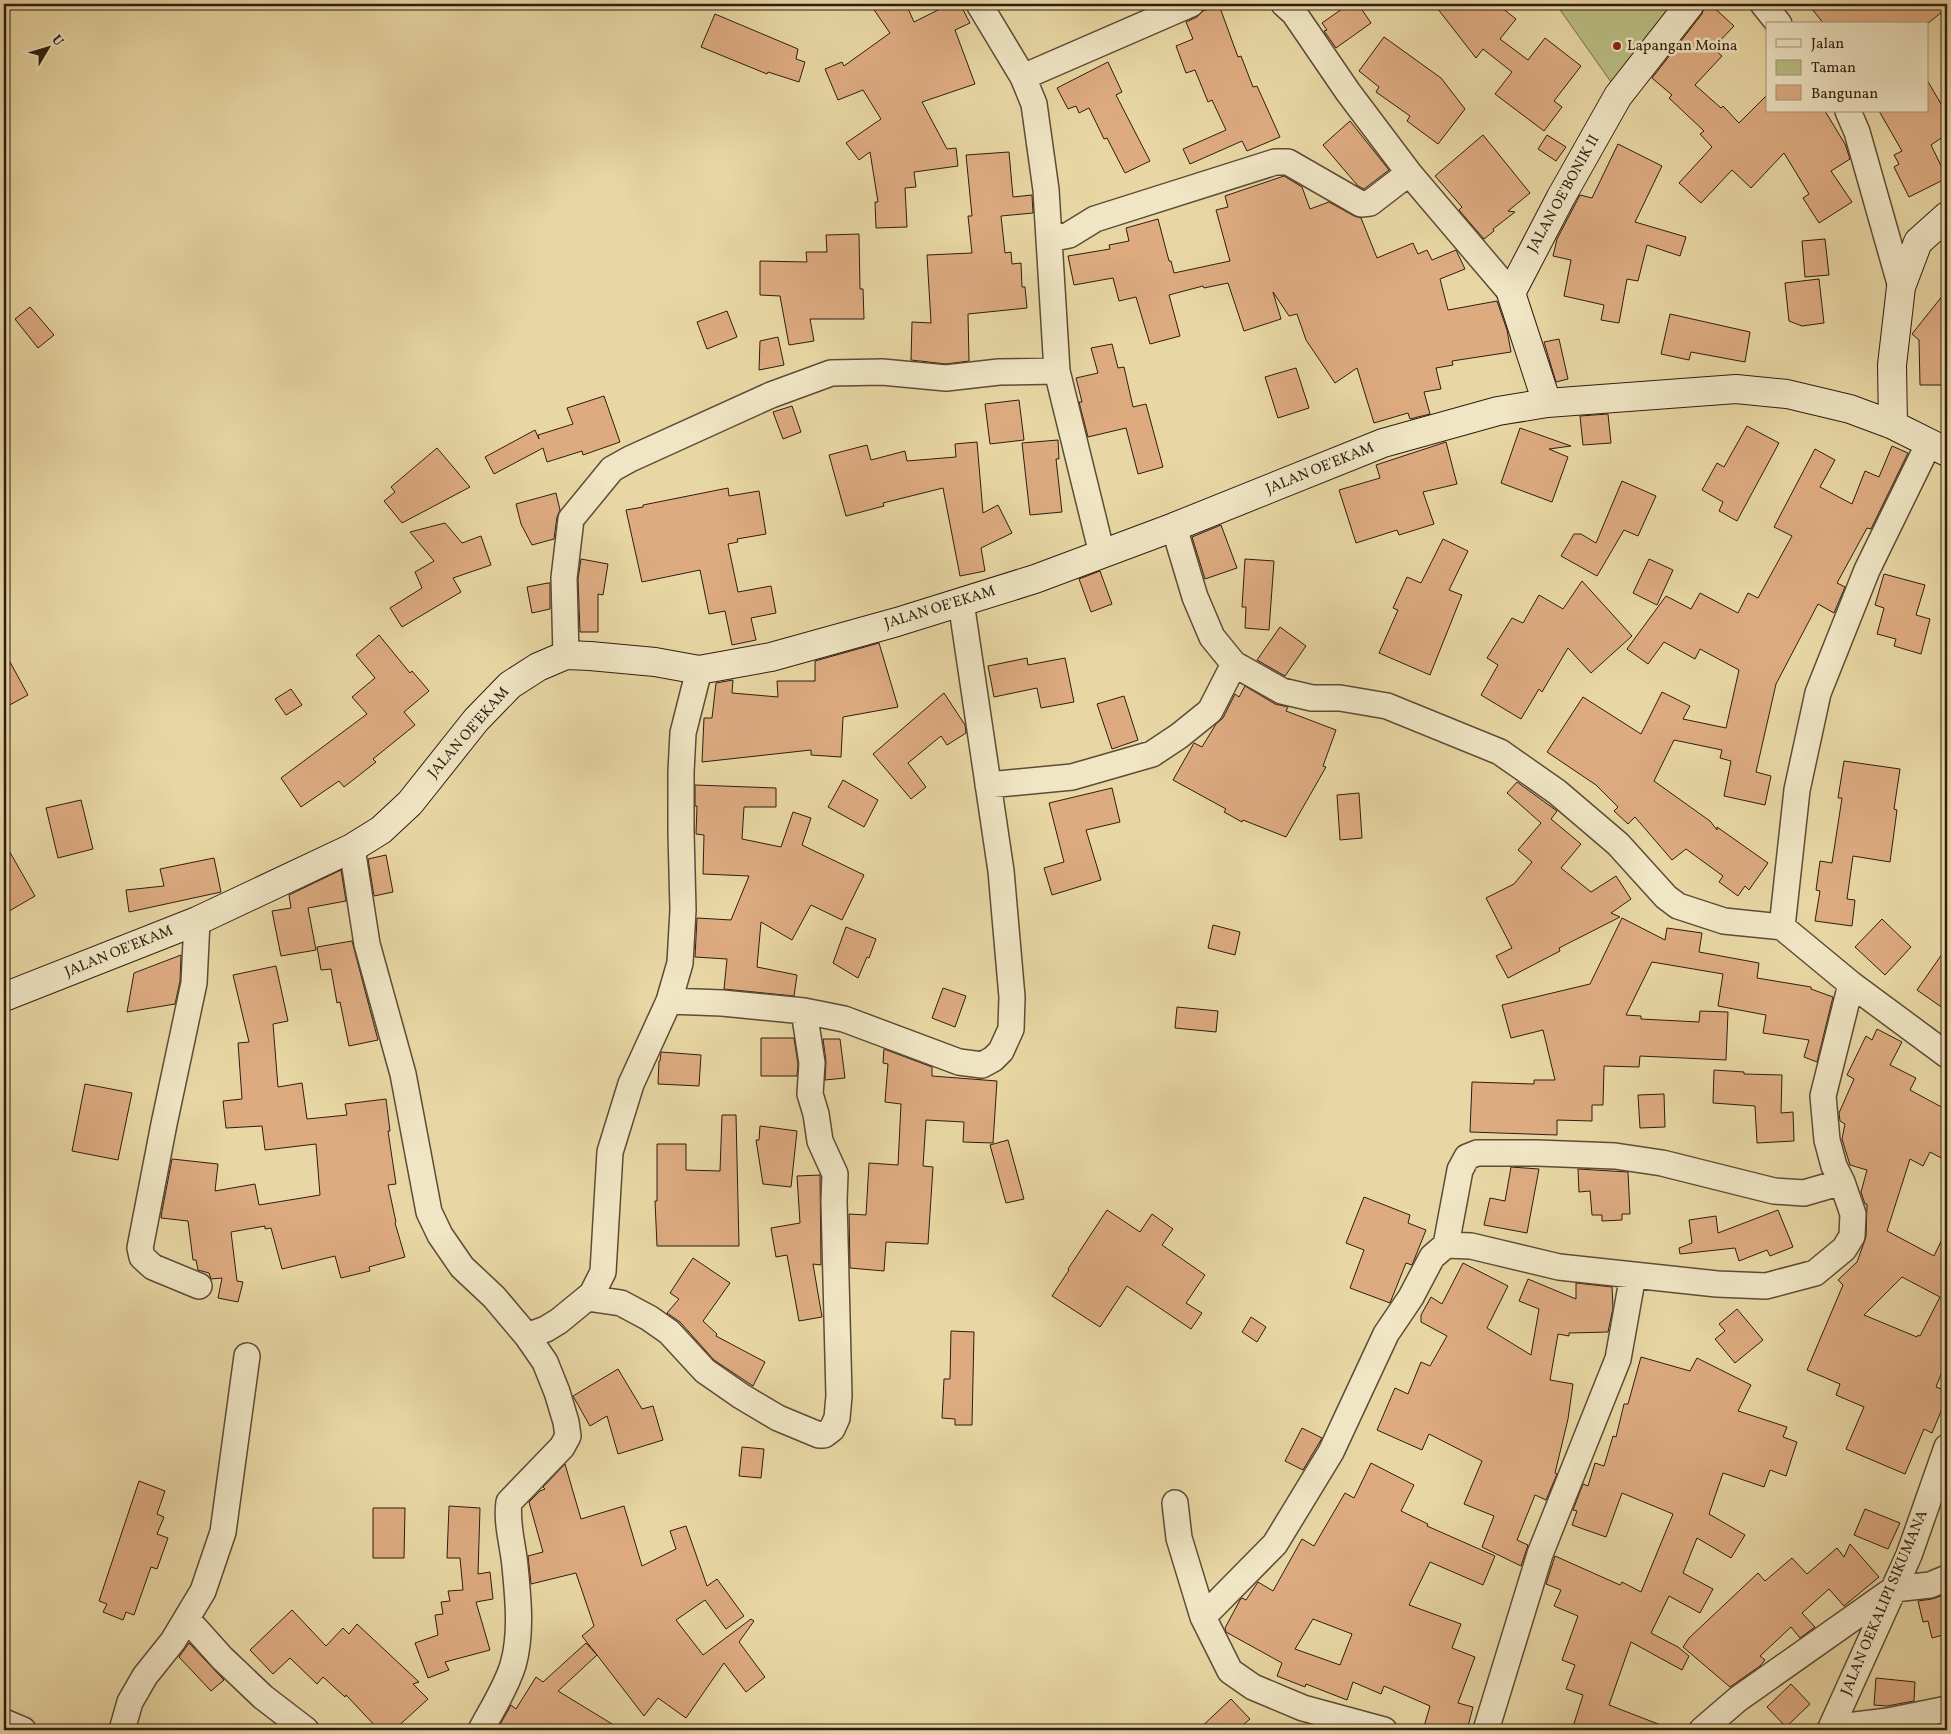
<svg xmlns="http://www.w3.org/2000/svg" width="1951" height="1734" font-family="Vollkorn,serif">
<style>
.green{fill:#babd83;stroke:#746d4a}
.building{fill:#deab81;stroke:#2f1d10;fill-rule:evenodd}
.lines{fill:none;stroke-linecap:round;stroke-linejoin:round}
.street-casing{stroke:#5d4c35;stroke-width:28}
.secondary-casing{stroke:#2f1d10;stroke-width:30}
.street{stroke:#f0e5c4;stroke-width:25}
.secondary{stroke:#f0e5c4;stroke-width:28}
.poi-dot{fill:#8f2418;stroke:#f0e5c4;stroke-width:2}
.labels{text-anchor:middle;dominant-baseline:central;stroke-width:5;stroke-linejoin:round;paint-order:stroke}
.poi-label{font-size:15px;fill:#2f1d10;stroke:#f0e5c4;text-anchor:start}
.street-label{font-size:15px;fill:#2f1d10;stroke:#f0e5c4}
</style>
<rect width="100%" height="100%" fill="#e8d7a4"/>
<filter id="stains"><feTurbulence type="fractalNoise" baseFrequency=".004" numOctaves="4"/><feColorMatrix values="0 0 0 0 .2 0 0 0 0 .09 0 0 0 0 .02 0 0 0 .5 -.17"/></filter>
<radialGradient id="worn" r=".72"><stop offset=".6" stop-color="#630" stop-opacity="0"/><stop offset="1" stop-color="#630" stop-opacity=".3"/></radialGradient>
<path class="green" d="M1556 4H1681L1616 89Z"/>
<path class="building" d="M870 4H906L914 22 950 4H960L970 23 955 30 975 84 922 102 947 149 956 148 958 166 914 172 916 187 905 188 907 227 876 228 875 202H878L870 152 859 160 846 143 881 119 863 90 838 100 825 69 842 62 844 66 890 33Z
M1349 4H1358L1371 23 1336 48 1324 31 1327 30 1322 23Z
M1434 4H1497L1516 19 1500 39 1528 60 1545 38 1581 66 1554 101 1562 107 1544 131 1495 94 1512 72 1483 49 1476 58Z
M1705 4H1710L1734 26 1713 48 1722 56 1695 85 1721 108 1723 106 1739 123 1767 95V111H1825L1845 144 1850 159 1831 171 1852 202 1819 223 1803 198 1809 194 1784 153 1751 188 1732 170 1701 203 1679 183 1712 147 1700 134 1704 131 1669 98 1672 95 1652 78 1702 14Z
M1808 4H1947V8L1927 24H1824Z
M1219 5 1238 57 1241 56 1253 87 1257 86 1280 137 1247 151 1242 141 1190 164 1183 149 1226 130 1212 100 1208 102 1195 70 1186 73 1176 46 1193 39 1186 22 1197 17 1203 11Z
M715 14 798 49 796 59 805 62 799 82 768 72 767 74 701 47Z
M1384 37 1441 78 1465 109 1438 144 1407 121 1410 116 1376 92 1379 87 1359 71Z
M1108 62 1122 92 1116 95 1150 161 1125 173 1107 138 1104 139 1089 108 1079 113 1076 106 1068 109 1057 88Z
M1927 80 1947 114V134L1931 145 1947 178 1909 197 1894 167 1899 164 1894 155 1902 151 1879 111H1927Z
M1350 121 1389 170 1364 189 1358 186 1323 145Z
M1483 135 1530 193 1508 211 1515 212 1493 229 1494 231 1484 239 1459 210 1462 207 1435 176Z
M1547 135 1566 147 1556 161 1538 149Z
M1618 144 1662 166 1635 222 1686 237 1680 256 1647 245 1638 281 1627 279 1619 323 1601 320 1604 305 1564 296 1571 260 1553 256 1557 239 1580 195 1592 198Z
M1009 152 1013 197 1032 195 1033 213 1001 216 1005 253 1011 252 1012 264 1021 263 1022 287H1025L1027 308 968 314 969 361 946 364 911 360 912 322 931 323 927 255 972 253 968 216H972L966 155Z
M1284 176 1302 187 1310 209 1329 202 1354 216 1361 218 1377 258 1413 243 1418 254 1427 250 1432 260 1456 250 1465 269 1440 279 1448 310 1497 301 1507 330 1511 352 1452 361 1453 365 1436 368 1441 389 1424 392 1430 414 1410 419 1408 413 1374 423 1357 368 1335 383 1306 340 1297 314 1289 316 1273 292 1281 319 1244 331 1228 283 1204 288 1203 286 1169 295 1180 336 1150 344 1136 297 1119 301 1113 278 1074 285 1068 256 1110 249 1109 245 1129 241 1126 228 1158 219 1169 261H1171L1174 273 1230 261 1216 210 1228 207 1225 196Z
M859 234 860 289H863L864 319H810L814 341 789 345 780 296 760 295V261L807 262 806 252H827L826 235Z
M1825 239 1829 275 1805 277 1802 241Z
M1819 279 1824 323 1802 326 1789 321 1785 283Z
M1947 290V385H1920L1919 340 1912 334Z
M30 307 54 335 38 348 15 319Z
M727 311 737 337 707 349 697 322Z
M1670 314 1750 332 1745 362 1691 352 1689 360 1661 354Z
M778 337 784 365 759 370 760 341Z
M1559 339 1568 379 1556 382 1544 342Z
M1112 344 1118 368 1124 367 1133 407 1146 404 1163 467 1138 474 1126 428 1088 437 1079 402H1082L1076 378 1098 373 1091 348Z
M1296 368 1309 408 1278 418 1265 377Z
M604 396 620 442 583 455 582 451 547 462 543 448 494 474 485 457 535 430 539 439 538 435 573 424 567 408Z
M1019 400 1024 440 990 444 985 404Z
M792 406 801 432 783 439 773 412Z
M1608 414 1611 443 1583 445 1580 416Z
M1747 426 1779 443 1737 521 1719 511 1723 502 1702 490 1717 463 1724 467Z
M1520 428 1571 446 1549 449 1568 457 1552 502 1501 483Z
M1058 440 1059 459H1056L1062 512 1030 515 1022 443Z
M977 442 983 513 998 505 1012 533 981 548 985 571 960 576 943 488 883 503 884 506 846 516 829 455 867 445 871 460 905 451 907 461 956 457 955 444Z
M1446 442 1457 484 1423 492 1434 524 1399 535 1397 530 1356 543 1339 490 1380 478 1376 465Z
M1892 446 1908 453 1871 529 1867 528 1837 583 1845 587 1834 613 1818 604 1776 684 1756 772 1771 776 1765 805 1724 796 1731 761 1720 758 1722 750 1674 740 1654 781 1710 821 1717 830V827L1768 863 1749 890 1745 886 1738 896 1719 882 1723 876 1686 849 1672 860 1635 817 1628 824 1614 811 1618 807 1596 785 1547 752 1583 697 1641 734 1662 692 1690 706 1683 719 1726 728 1739 670 1700 649 1695 659 1664 642 1648 664 1627 649 1666 596 1691 609 1700 593 1738 613 1748 593 1758 598 1792 536 1774 527 1815 449 1835 460 1820 487 1852 504 1865 471 1879 477Z
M437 448 470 487 402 523 384 501 395 492 391 487Z
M1622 481 1656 496 1638 536 1624 530 1597 576 1561 556 1574 534H1581L1596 543Z
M728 488 729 496 759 491 766 534 737 539 738 542 728 544 738 592 771 586 776 613 751 618 756 640 732 645 725 611 709 614 700 570 642 582 626 510 643 507V505Z
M556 493 560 510 557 517 554 539 532 545 521 524 516 504Z
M445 523 462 543 481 536 491 565 453 578 461 592 402 627 390 608 422 588 415 572 434 561 410 532Z
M1221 525 1237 568 1205 579 1192 537Z
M1443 539 1468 551 1449 590 1462 595 1430 675 1379 653 1398 610 1393 608 1407 577 1421 583Z
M581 559 608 564 603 595 598 594V632H580L578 579Z
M1245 559 1274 561 1269 630 1245 628 1246 607H1242Z
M1649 559 1673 570 1657 605 1633 593Z
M1100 571 1112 604 1091 612 1079 579Z
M1884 574 1925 585 1916 615 1930 619 1921 654 1894 646 1896 639 1877 634 1884 608 1875 605Z
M1582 581 1632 636 1591 673 1568 648 1542 692 1539 689 1521 719 1481 695 1498 665 1487 658 1512 618 1523 623 1539 595 1563 609Z
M548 583H550V609L532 613 527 587Z
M1280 627 1306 646 1285 676 1257 660Z
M379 635 410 673 412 671 429 691 404 712 415 725 373 759 376 762 344 787 339 781 301 807 281 778 367 714 352 697 375 678 356 655Z
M879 643 898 707 843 717 841 757 811 755V750L702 762 704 718H712L716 683 733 680 732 693 778 697 777 681H815V661Z
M4 651 28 695 4 708Z
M1027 658 1028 665 1065 658 1074 702 1041 708 1037 688 994 697 988 666Z
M1245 686 1275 704 1288 707 1286 711 1336 730 1323 766 1326 767 1286 837 1243 820 1242 822 1224 812 1226 809 1173 780 1194 743 1202 747 1216 724 1223 718 1235 694 1239 697Z
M291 689 302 705 286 715 275 699Z
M944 693 965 725 966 733 947 745 941 736 908 763 926 787 911 799 873 754Z
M1124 696 1138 740 1112 749 1097 704Z
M1844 761 1900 769 1894 809 1897 810 1890 862 1853 856 1847 899 1855 900 1852 926 1815 921 1820 891 1816 890 1820 861 1832 863 1842 798H1838Z
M843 780 878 800 864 827 828 807Z
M1517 782 1557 811 1551 819 1581 844 1561 868 1591 892 1616 876 1631 899 1611 913 1620 917 1559 948 1560 951 1508 978 1496 956 1512 948 1486 898 1514 884 1532 862 1518 850 1541 823 1507 793Z
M695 785 776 788V807H744L742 839 781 847 793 812 811 818 802 845 864 875 842 920 811 905 792 940 761 922 757 967 797 975 794 996 724 989 727 959 695 957 697 918 731 920 749 876 703 874 704 835 696 834 697 806H695Z
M1112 788 1120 822 1086 830 1101 880 1052 895 1044 868 1064 862 1049 803Z
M1359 793 1362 838 1340 840 1337 795Z
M81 800 93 849 58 858 46 808Z
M4 842 35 896 4 914Z
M386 855 393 892 374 896 368 859Z
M214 858 221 892 129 912 126 890 164 886 160 869Z
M341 870 346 901 308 908 316 950 281 956 272 911 291 908 289 895Z
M1622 918 1665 940 1667 928 1702 933 1699 952 1759 963 1757 978 1811 987V989L1833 997 1817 1062 1804 1057 1809 1040 1763 1033 1766 1015 1718 1006 1723 974 1652 962 1626 1015 1641 1016V1019L1699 1022 1700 1011 1728 1012 1726 1060 1640 1056 1639 1067 1604 1066 1603 1105H1592V1121L1557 1120V1135L1470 1132 1472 1082 1534 1084V1080H1555L1543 1030 1511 1038 1502 1005 1590 984Z
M1882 919 1911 947 1885 975 1855 947Z
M1213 925 1240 932 1235 955 1208 948Z
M846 927 876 939 869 958 867 957 858 978 833 963Z
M352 941 378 1040 349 1046 340 1002 337 1003 331 969 321 970 317 947Z
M1947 947V1011L1917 990Z
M181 955 180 981 175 1004 127 1012 134 973Z
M276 966 288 1021 273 1024 278 1087 302 1083 307 1119 347 1115 345 1104 386 1099 390 1131H388L396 1184 388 1185 396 1222 395 1223 405 1257 369 1267 370 1271 341 1278 335 1256 282 1269 271 1228 265 1229V1226L231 1232 237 1281 243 1282 238 1302 218 1298 222 1278 211 1279 209 1273 198 1270 196 1260H193L188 1221 161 1218 162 1211 172 1159 218 1164 215 1191 255 1184 259 1205 320 1195 316 1144 265 1150 262 1126 226 1128 223 1101 242 1099 238 1043 249 1042 233 975Z
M943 988 966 996 955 1027 932 1018Z
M1177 1007 1218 1011 1216 1032 1175 1028Z
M1877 1029 1902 1042 1890 1065 1916 1078 1910 1090 1947 1110V1161L1930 1152 1923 1166 1910 1159 1887 1231 1934 1256 1947 1229V1359L1936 1387 1947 1391V1397L1932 1433 1924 1429 1905 1474 1846 1449 1864 1407 1836 1395 1840 1384 1807 1370 1843 1285 1838 1280 1857 1262 1866 1237 1867 1204H1865L1861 1192 1867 1170 1850 1165 1842 1139 1845 1124 1840 1121 1839 1113 1854 1079 1847 1075 1866 1036 1872 1040ZM1902 1277 1940 1297 1920 1336 1918 1335 1917 1337 1864 1315Z
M761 1038H794L798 1064 797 1076H761Z
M823 1039H840L845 1078 825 1080 826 1061Z
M884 1049 932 1067V1076L997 1081 993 1143 963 1142 964 1122 926 1120 923 1166 933 1167 928 1244 886 1242 884 1271 850 1268 849 1214 866 1215 869 1163 898 1165 901 1104 885 1102 888 1064 883 1063Z
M661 1052 701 1055 699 1086 658 1084 659 1061H660Z
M1714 1070 1744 1072V1074L1782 1075 1781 1113 1793 1112 1794 1141 1757 1143 1755 1106 1713 1103Z
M85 1084 132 1093 118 1160 72 1151Z
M1664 1094 1665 1127 1640 1128 1638 1095Z
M722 1115H736L739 1246H657L655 1201H657V1144H686V1170L720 1171Z
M760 1126 797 1131 791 1187 763 1184 756 1140H759Z
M1008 1140 1024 1199 1006 1203 990 1145Z
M1511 1167 1539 1169 1527 1233 1484 1225 1490 1198 1505 1201Z
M1578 1169 1628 1172 1630 1214H1622V1220L1602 1221V1215H1592L1590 1191 1579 1192Z
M820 1175 821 1265 813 1264 822 1317 799 1321 787 1255 776 1257 771 1228 800 1223 797 1176Z
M1364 1197 1410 1215 1408 1223 1426 1230 1412 1265 1406 1263 1390 1303 1350 1288 1364 1250 1346 1243Z
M1107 1210 1140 1232 1152 1214 1173 1229 1162 1245 1205 1275 1186 1303 1202 1313 1191 1329 1127 1286 1100 1327 1052 1296 1069 1270 1068 1269Z
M1778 1210 1793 1247 1770 1256 1767 1250 1739 1261 1735 1248 1680 1254 1679 1248 1692 1243 1689 1220 1716 1216 1718 1233Z
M693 1258 730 1283 703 1321 717 1334 716 1336 765 1362 753 1386 714 1360 680 1322 667 1313 679 1299 670 1293Z
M1463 1263 1508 1286 1487 1328 1531 1355 1539 1309 1519 1301 1528 1279 1576 1299V1283L1612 1287 1613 1308 1608 1332 1569 1333V1336L1558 1334 1550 1380 1573 1384 1568 1419 1555 1473 1557 1474 1546 1500 1535 1495 1517 1540 1528 1545 1521 1566 1482 1547 1494 1516 1464 1504 1482 1461 1429 1434 1422 1450 1377 1430 1395 1388 1408 1394 1421 1362 1430 1366 1447 1336 1421 1322V1315L1431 1297 1442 1304Z
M1737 1309 1763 1340 1735 1363 1715 1339 1725 1331 1719 1324Z
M1251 1317 1266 1327 1257 1342 1242 1332Z
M951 1331 974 1332 972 1425H955V1419L942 1418 944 1379H950Z
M1641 1357 1690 1371 1697 1358 1751 1385 1738 1411 1787 1427 1783 1437 1797 1442 1786 1476 1770 1470 1764 1487 1723 1473 1709 1514 1745 1535 1731 1558 1697 1538 1683 1573 1713 1589 1700 1613 1669 1596 1651 1633 1678 1647 1689 1656 1682 1670 1631 1642 1609 1705 1671 1729V1730H1572L1583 1695 1566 1689 1575 1665 1562 1660 1578 1616 1554 1606 1561 1590 1546 1584 1555 1556 1620 1585 1622 1582 1641 1592 1673 1514 1622 1493 1606 1537 1572 1525 1577 1511 1573 1510 1583 1484 1588 1486 1595 1463 1604 1466 1613 1436 1616 1437 1624 1404H1628Z
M618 1369 642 1409 653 1406 663 1440 618 1454 607 1416 590 1426 573 1396Z
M1302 1428 1322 1438 1303 1470 1285 1461Z
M742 1447 764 1449 761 1478 739 1476Z
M1371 1463 1414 1485 1401 1511 1428 1524 1427 1526 1495 1556 1483 1585 1430 1562 1409 1605 1461 1624 1452 1648 1475 1657 1458 1703 1473 1707 1467 1730H1423L1430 1706 1384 1686 1381 1694 1353 1682 1347 1700 1306 1684 1305 1687 1277 1676 1282 1663 1226 1632 1225 1628 1240 1600 1242 1598 1246 1600 1258 1582 1273 1591 1302 1539 1314 1546 1345 1493 1354 1498ZM1313 1619 1352 1634 1340 1665 1295 1649Z
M565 1464 581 1519 624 1506 642 1566 676 1549 670 1531 686 1526 707 1586 717 1579 744 1616 726 1629 705 1600 676 1620 703 1655 751 1619 754 1621 739 1642 765 1677 746 1692 724 1663 686 1718 658 1698 644 1716 597 1655 558 1691 622 1730H497L511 1705 516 1709 536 1677 543 1682 586 1643 597 1655 582 1636 594 1626 576 1573 531 1584 528 1556 543 1552 529 1502 540 1491 545 1489 543 1487Z
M139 1481 165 1491 157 1514 164 1517 157 1534 168 1538 157 1569 151 1567 134 1615 126 1612 123 1620 103 1612 107 1604 99 1601Z
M449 1506 480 1508 478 1574 490 1572 493 1599 476 1602 490 1650 445 1662 449 1670 428 1678 415 1643 438 1635 435 1615 443 1614 441 1602 450 1601 448 1591 463 1590 460 1558H447Z
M373 1508H405L404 1558H373Z
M1865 1509 1900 1523 1888 1549 1854 1535Z
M1850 1544 1879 1577 1844 1606 1829 1589 1802 1613 1815 1627 1800 1638 1791 1627 1760 1656 1765 1660 1760 1666 1730 1687 1683 1647 1689 1638 1758 1573 1765 1581 1792 1558 1807 1574 1837 1548 1844 1557Z
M1947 1594V1634L1932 1638 1928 1621 1923 1622 1918 1601 1932 1599Z
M292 1610 326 1646 343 1628 349 1634 357 1624 419 1682 413 1684 428 1699 394 1730H379L346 1695 345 1697 323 1677 317 1684 290 1658 273 1674 250 1650Z
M189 1643 224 1680 211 1691 179 1657Z
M1876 1678 1915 1682 1914 1701 1887 1706 1874 1705Z
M1791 1684 1810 1704 1786 1727 1767 1707Z
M1231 1699 1250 1719 1237 1730H1198Z"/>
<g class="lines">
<defs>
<path id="street" d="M979 4 1023 77 1034 104 1046 190 1057 371 1102 554
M1284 4 1294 13 1348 92 1409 173 1511 293
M1763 4 1779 24
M1023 77 1191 4
M1848 111 1857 132 1901 287
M1049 239 1069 235 1095 219 1275 162H1288L1361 204 1370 203 1409 173
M1174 527 1195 597 1212 637 1234 664 1282 691 1312 698H1340L1387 706 1500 752 1557 792 1618 844 1666 897 1678 906 1724 921 1782 927 1851 984 1947 1055
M566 655 564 578 571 519 612 469 630 459 771 395 831 373 882 372 946 378 999 372 1057 371
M988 785 1072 777 1152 754 1179 736 1210 711 1234 664
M352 848 367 944 403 1074 429 1212 440 1235 462 1267 494 1297 527 1336 545 1362 557 1392 566 1422 568 1436 562 1447 509 1502C506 1524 513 1544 515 1566 518 1597 522 1634 513 1665 506 1688 492 1709 481 1730
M197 921 194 983 164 1124 140 1248 142 1257 153 1267 199 1286
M1782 927 1797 790 1818 693 1867 570 1929 443
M669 1001 722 1003 804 1011 844 1019 959 1062 982 1065 993 1059 1001 1051 1011 1029 1012 997 1001 871 961 602
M1446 1245 1460 1170 1467 1157 1477 1153H1537L1615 1156 1662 1163 1774 1191 1804 1193 1842 1182
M587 1298 621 1303 649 1318 669 1332 705 1371 741 1396 778 1418 819 1435H824L832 1429 837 1418 839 1396 834 1201 835 1174 820 1141 816 1114 810 1094 812 1063 804 1011
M527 1336 546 1329 559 1321 587 1298 592 1294 603 1272 610 1152 631 1084 669 1001 680 963 683 910 681 832V772L683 733 699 670
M1175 1503 1179 1538 1203 1617 1230 1671 1253 1687 1303 1708 1384 1730
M1203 1617 1275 1544 1331 1452 1386 1334 1411 1297 1432 1257 1446 1245 1471 1246 1559 1267 1717 1284 1766 1286 1815 1273 1844 1249 1852 1236 1853 1214 1842 1182 1834 1166 1827 1140 1823 1096 1851 984
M187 1619 222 1658 263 1697 306 1730
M4 1722 23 1730
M1831 1728 1888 1721 1947 1709
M122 1730 130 1702 145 1676 173 1641 203 1591 223 1532 247 1356
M1486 1730 1540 1554 1618 1359 1633 1275
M1702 1730 1738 1699 1894 1589 1930 1585 1947 1578
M1830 1730 1909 1555 1947 1447"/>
<path id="secondary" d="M1547 403 1511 293 1561 197 1618 96 1690 4
M1893 425 1892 365 1901 287 1918 242 1947 216
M4 997 197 921 352 848 381 830 410 803 476 720 510 685 538 667 566 655 590 656 655 662 699 670 771 657 897 622 1035 579 1174 527 1383 443 1498 411 1547 403 1736 389 1787 394 1850 409 1893 425 1947 452"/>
</defs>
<use href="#street" class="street-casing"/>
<use href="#secondary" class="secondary-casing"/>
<use href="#street" class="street"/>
<use href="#secondary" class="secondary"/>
</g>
<circle class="poi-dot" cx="1617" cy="46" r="5"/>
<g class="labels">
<g class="poi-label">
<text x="1627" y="46">Lapangan Moina</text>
</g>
<g class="street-label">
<text transform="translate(1564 194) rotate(-61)">JALAN OE'BONIK II</text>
<text transform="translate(1320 469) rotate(-22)">JALAN OE'EKAM</text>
<text transform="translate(940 608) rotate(-17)">JALAN OE'EKAM</text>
<text transform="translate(469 733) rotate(-49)">JALAN OE'EKAM</text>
<text transform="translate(119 952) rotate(-22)">JALAN OE'EKAM</text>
<text transform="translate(1885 1603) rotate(-67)">JALAN OEKALIPI SIKUMANA</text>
</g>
</g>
<rect width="1951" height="1734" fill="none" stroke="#e8d7a4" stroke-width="20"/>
<rect x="5" y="5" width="1941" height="1724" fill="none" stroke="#2f1d10" stroke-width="2.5"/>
<rect x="10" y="10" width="1931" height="1714" fill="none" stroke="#2f1d10"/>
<rect x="1766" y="22" width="162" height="90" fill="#f0e5c4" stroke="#a3957c"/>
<rect x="1776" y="39" width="25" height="8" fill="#f0e5c4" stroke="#a3957c"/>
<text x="1811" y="48" font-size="15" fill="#2f1d10">Jalan</text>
<rect x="1776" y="60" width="25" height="15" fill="#babd83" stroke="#a3957c"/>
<text x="1811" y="72" font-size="15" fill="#2f1d10">Taman</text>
<rect x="1776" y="85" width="25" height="15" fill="#deab81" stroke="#a3957c"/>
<text x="1811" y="98" font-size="15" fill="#2f1d10">Bangunan</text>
<g transform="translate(48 48) rotate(52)" stroke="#f0e5c4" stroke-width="4" paint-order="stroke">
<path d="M0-4L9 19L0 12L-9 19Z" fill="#2f1d10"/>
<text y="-8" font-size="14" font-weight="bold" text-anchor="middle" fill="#2f1d10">U</text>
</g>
<rect width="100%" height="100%" filter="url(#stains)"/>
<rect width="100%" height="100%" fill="url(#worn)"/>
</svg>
